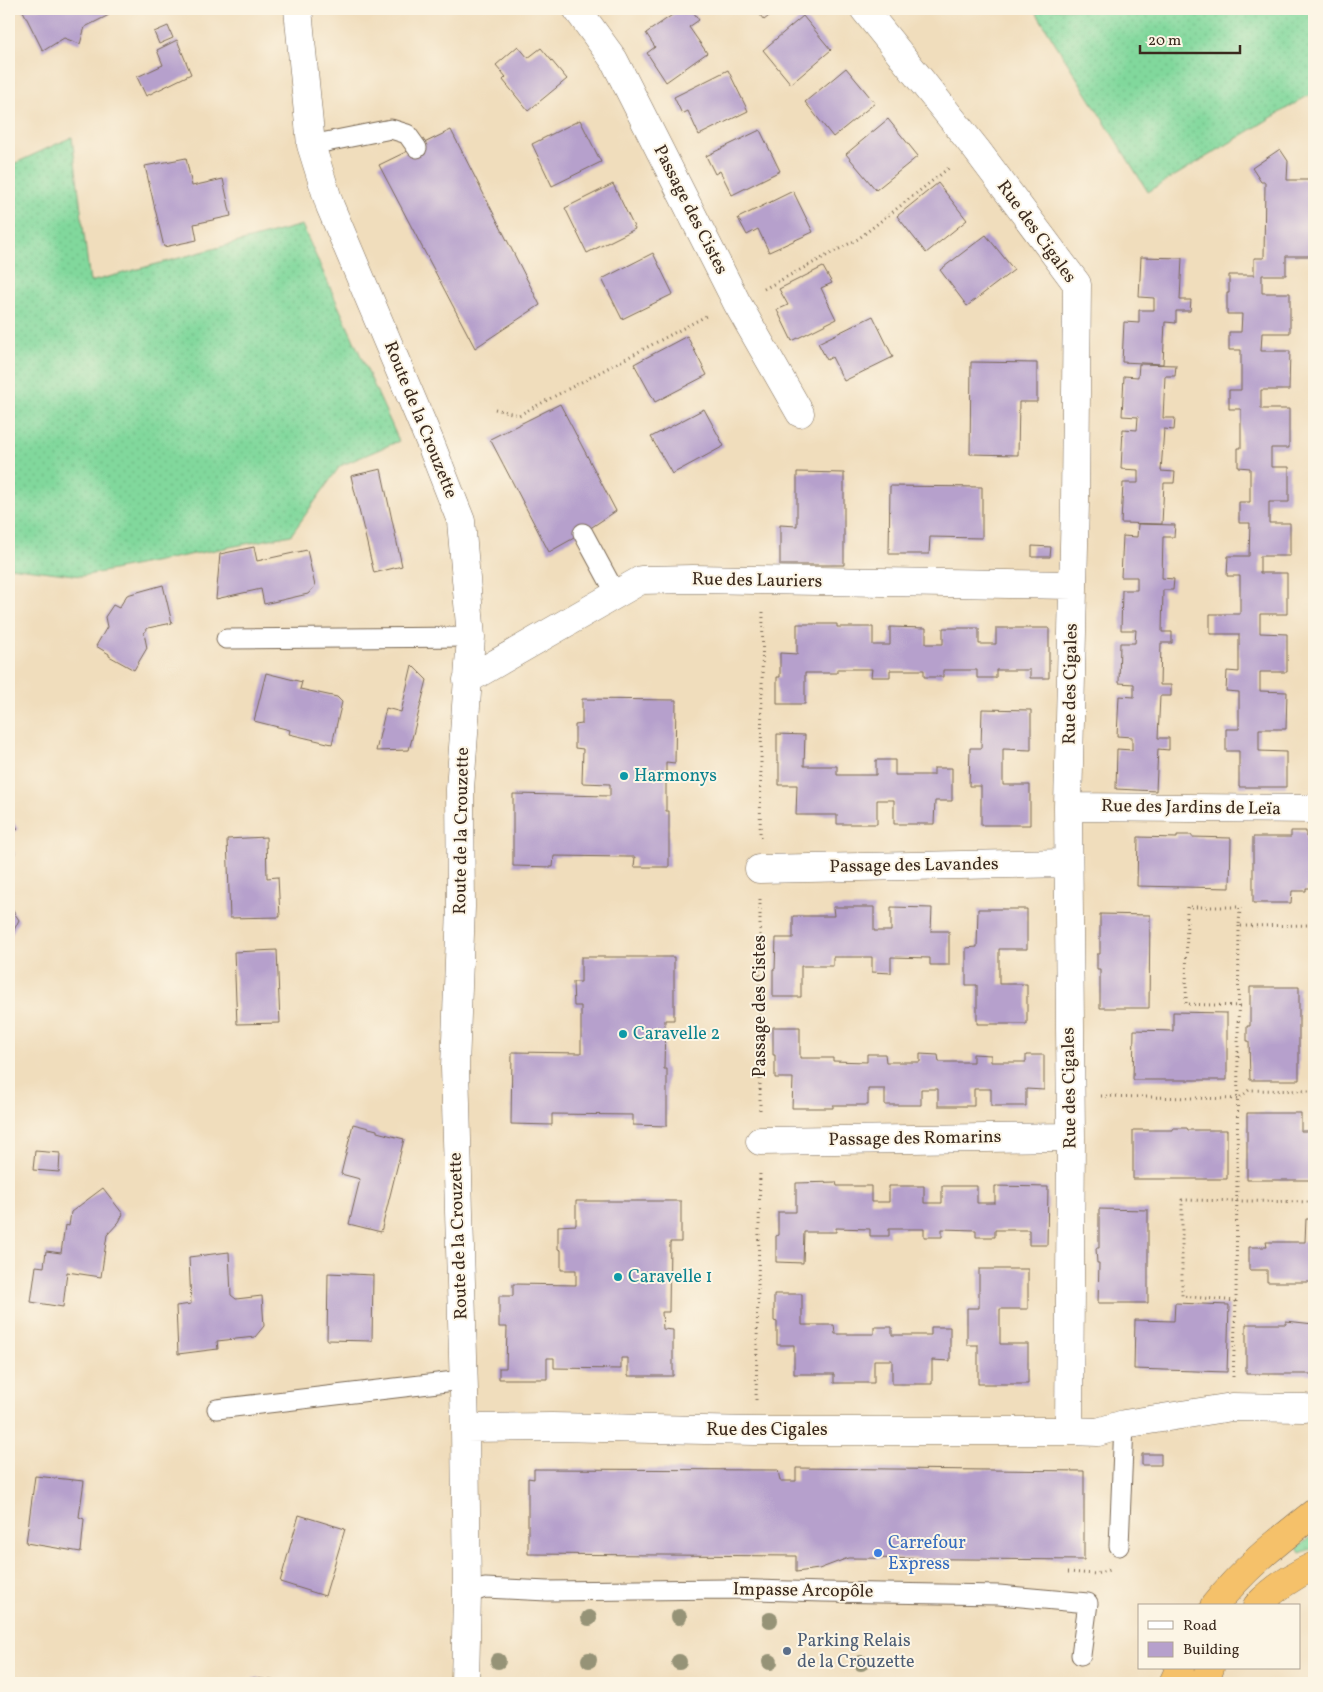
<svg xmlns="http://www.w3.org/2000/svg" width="1323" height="1692" font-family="Vollkorn,serif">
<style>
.grass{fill:url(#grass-dots);stroke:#5e815d}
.building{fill:#b6a0cc}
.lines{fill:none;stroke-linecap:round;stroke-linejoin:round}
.lane-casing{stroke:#7a6955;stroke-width:21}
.street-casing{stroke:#7a6955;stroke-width:29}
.highway-casing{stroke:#7a6955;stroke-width:29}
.path{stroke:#7a6955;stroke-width:3;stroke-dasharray:1 4;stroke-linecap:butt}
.lane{stroke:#fff;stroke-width:19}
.street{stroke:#fff;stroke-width:28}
.highway{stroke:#f5c16b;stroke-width:28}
.tree{fill:#969377}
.culture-dot{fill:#0f9aa8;stroke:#fcf5e5;stroke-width:2}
.shop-dot{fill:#3f7fe0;stroke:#fcf5e5;stroke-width:2}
.service-dot{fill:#5c6f8a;stroke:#fcf5e5;stroke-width:2}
.labels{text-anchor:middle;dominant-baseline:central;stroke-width:4;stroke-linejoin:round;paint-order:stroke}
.street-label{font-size:18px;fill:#3b2a1e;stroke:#fcf5e5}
.culture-label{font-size:18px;fill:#0d838f;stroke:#fcf5e5;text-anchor:start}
.shop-label{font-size:18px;fill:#366cbe;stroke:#fcf5e5;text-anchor:start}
.service-label{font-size:18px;fill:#4e5e75;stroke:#fcf5e5;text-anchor:start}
</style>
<defs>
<pattern id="grass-dots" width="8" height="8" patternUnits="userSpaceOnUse" patternTransform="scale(1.25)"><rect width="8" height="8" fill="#81d89c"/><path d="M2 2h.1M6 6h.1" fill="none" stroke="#70ba86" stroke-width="1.8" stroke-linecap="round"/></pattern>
</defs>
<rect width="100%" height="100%" fill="#fcf5e5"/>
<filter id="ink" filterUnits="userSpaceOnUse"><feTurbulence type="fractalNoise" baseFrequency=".02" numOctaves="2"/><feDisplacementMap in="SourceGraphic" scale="10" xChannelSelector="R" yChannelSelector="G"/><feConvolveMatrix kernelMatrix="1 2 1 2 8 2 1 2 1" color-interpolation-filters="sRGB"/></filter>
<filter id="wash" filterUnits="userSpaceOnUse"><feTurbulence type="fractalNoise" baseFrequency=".0096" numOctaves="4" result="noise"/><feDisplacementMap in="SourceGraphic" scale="20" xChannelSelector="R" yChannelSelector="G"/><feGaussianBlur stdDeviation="1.12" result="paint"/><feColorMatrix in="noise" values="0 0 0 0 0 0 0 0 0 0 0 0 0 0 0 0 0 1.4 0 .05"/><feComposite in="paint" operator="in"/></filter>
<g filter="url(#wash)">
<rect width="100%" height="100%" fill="#f0ddbc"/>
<path class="grass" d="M1034 9H1314V92L1148 192Z
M72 137 90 282 302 225 399 441 340 466 291 535 82 576 9 567V166Z
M1314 1534V1548L1300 1553 1297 1548Z"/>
<g id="blocks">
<path class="building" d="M22 9H106L109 15 85 27 80 44 64 38 43 51Z
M681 9H691L699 20 689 27 707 53 666 82 647 53 655 47 646 33Z
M755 9H778L764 20Z
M803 16 831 50 791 84 763 50Z
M168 26 173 38 159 44 154 32Z
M177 40 191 74 146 96 137 77 163 65 157 50Z
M518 46 528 58 541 48 567 79 528 111 503 80 506 77 496 65Z
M846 68 875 103 833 137 805 102Z
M728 70 748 111 699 135 688 111 682 114 674 97Z
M888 119 918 156 876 190 846 154Z
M580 120 601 162 552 186 532 144Z
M451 130 540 305 475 348 379 165Z
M760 130 780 171 732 195 720 171 715 174 706 156Z
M1280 149 1288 161 1287 180H1312L1311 256H1286V275H1262V293H1290V333H1262L1261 351H1290L1289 390H1261V409H1289V448H1271V467H1289V502H1269V523H1290V556H1260V573H1287V614H1260V633L1287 634V672H1260V691L1287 692 1286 729H1259V751L1286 752V787H1239V751H1226V729H1239V692L1226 691 1227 671 1239 672V634H1210V614H1240V576H1227L1228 556H1249L1250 523H1239V502H1250V468L1238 467V448H1241V409H1229V390H1241V350H1229V332H1241L1242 314H1227V293H1229V275H1254V258H1264L1265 182H1261L1252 168Z
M186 158 192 186 223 179 231 216 194 224 197 240 164 247 145 166Z
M938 183 967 220 926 253 897 216Z
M613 184 635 229 587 253 565 208Z
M793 191 813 232 769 252 758 229 747 235 738 218Z
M986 235 1014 270 967 306 940 270Z
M653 253 673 294 622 319 602 279Z
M1141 257 1182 258 1180 300H1191L1190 311H1176V323L1165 322 1163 364 1122 362 1124 322 1139 323V310H1154V298L1139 297Z
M823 267 832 283 821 288 836 319 792 341 777 310 788 305 779 289Z
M873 316 893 357 844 381 832 357 827 360 818 343Z
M687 336 707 375 655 402 634 364Z
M971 362 1037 363V402H1019L1018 455 970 454Z
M1139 364 1176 365 1175 376H1165L1163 418H1175L1174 430 1164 429 1161 471 1175 472 1174 483H1164L1162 524 1121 523 1123 483H1138V470L1121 469 1123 429 1137 430 1138 417 1122 416 1124 376 1138 377Z
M560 404 616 511 583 533 549 552 490 439Z
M704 409 724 446 672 474 651 437Z
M381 469 402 566 374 573 351 476Z
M797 472 844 473V565H780V525L797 526Z
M890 486 982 487V538L930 537 929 554H889Z
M1138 524 1175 525 1174 537H1163L1162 578 1174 579 1173 590H1163L1162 632H1172V643H1161L1160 685H1171V696H1160L1158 738H1169V750L1158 749 1156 791 1116 789 1117 749 1132 750V737L1117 736 1119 696 1134 697V684L1119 683 1120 643H1135L1136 630H1121L1122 590H1137V577H1121L1123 536 1137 537Z
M1032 546 1051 547 1050 557H1032Z
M254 547 257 561 307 550 315 586 308 594 264 604 261 589 216 599 220 554Z
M163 585 172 623 148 628 144 633 147 648 134 670 109 656V654L96 646 107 627 105 617 113 605 119 608 127 595Z
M797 624H837V627H873V645H890V627L926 628V644H943V628H979V644H996V628H1049V678H1030V670H996V678H977V670H943V677H924V670H890V677H871L872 669H837V673H805V704H777V677H780V653L797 654Z
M412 665 427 680 409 750 376 751 386 708 401 712Z
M266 673 302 682 300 689 337 697 342 702 332 744 289 734 290 730 254 721Z
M582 699 676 700 675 763 666 762V811H669V867H634L635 857H627L554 856 553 867 513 866V794L610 796V784L582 783 583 749 575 748V725L582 724Z
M982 709 1031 710V750L1003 749V785H1030V825H981V786H969L970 748H981Z
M777 734 805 735 804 766H837V775H876V760H895V775H934V768H952V801H935L934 824H894V800H877V824H837V815H796L797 785H779V762H777Z
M9 816 18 829 9 835Z
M1291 831H1306V837H1314V888H1306V891H1292L1291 903H1253V837H1291Z
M1177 835H1192V837L1231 838 1230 888 1137 886 1138 837 1177 838Z
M266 837 267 878 278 877 280 917 230 918 227 839Z
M9 844 15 854 9 858Z
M9 905 19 920 12 934 9 936Z
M833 907H874V931H891V907L932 908 931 931H949V965H930V958L891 957V973L872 972V957H833V966H801V997H773V969H775L776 938H793V916H834Z
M978 909H1027V949H999V984H1027V1024H977V985H966V948L977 947Z
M1100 914 1150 915 1149 1008H1100V969H1097V954H1100Z
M277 950 280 1023 237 1024 234 952Z
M581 957H674V1020H665L664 1069H667V1126L633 1125V1115L552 1114V1125L511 1124 512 1052 581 1053V1006H574L573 982H581Z
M1250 987H1299V1080H1250L1249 1041H1247V1026H1250Z
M1173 1012 1227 1013V1080H1133L1134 1030 1173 1031Z
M773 1027H800V1058H833V1061L867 1062V1054H885L886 1062H920V1054L938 1055 939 1062H973V1054L991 1055V1062H1026V1055H1044V1090L1026 1089V1106H991V1089H974V1106H938V1089H921V1105H885V1089H868V1105H833V1108H792L793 1078H775V1055H773Z
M1247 1113H1301V1131H1314V1180H1247Z
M353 1124 377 1130V1132L404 1139 381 1232 349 1224 360 1179 341 1174Z
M1173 1128H1187L1188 1130H1227V1179H1133V1130H1173Z
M35 1151 60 1153 59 1172 33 1170Z
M836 1182 837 1186H871V1202H889V1186H924V1203H942V1186H977V1203H995V1186L1048 1187 1047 1245H1029V1230H995V1237H976V1230L942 1229V1237H924V1229H889V1236H870V1229L836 1228V1232H804L803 1263 776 1262V1236L778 1235V1212H796V1183Z
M103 1188 123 1214 119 1222 107 1235 101 1277 67 1272 63 1307 31 1302 36 1266 44 1267 46 1251 61 1253 65 1225 69 1226 71 1212Z
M576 1201H681V1242H670L669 1312H662L663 1329 673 1330V1376H628V1358H621V1369L554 1368V1358H547V1379H499V1368H506L507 1327H499V1296H513V1284L576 1285V1270H561V1250L558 1249V1226L576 1225Z
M1099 1209 1148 1210V1303H1098L1099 1263H1097L1096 1248H1099Z
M1306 1219H1314V1282H1267V1270H1249V1247H1267L1266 1242H1305Z
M229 1252 231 1295 236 1299 262 1296 264 1326 255 1337 217 1341 218 1349 178 1354 176 1306 191 1304 189 1257Z
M979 1269H1028V1309H1000V1344H1028V1384H978V1345H967V1308H979Z
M328 1273 373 1275 372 1341 327 1340Z
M774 1294H802V1325H834L835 1334H874V1327H892V1335H931V1327H950V1361L932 1360V1384H892V1360H874V1383H834V1374H794V1345H777V1322L774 1321Z
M1175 1303 1229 1305 1227 1372 1134 1369 1135 1320 1174 1321Z
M1286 1321 1314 1324V1374H1246V1324H1286Z
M1142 1454H1161V1465H1142Z
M796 1468 1084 1471V1560L848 1558 819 1569 796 1572V1556L528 1554V1478L534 1479V1469L778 1470 780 1481H796Z
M35 1476 84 1481 79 1517 84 1519 81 1552 26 1543Z
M299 1515 345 1529 325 1596 280 1582Z
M253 1678 278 1681 277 1683H252Z"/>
</g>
</g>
<g filter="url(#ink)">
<use href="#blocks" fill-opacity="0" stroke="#7a6955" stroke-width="1"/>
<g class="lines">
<defs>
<path id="lane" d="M311 145 391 129 407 134 417 148
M583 533 616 594
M226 639 471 637
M217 1409 463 1380
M1119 1546 1124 1424
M467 1594 485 1588 547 1591 728 1589 823 1592 999 1595 1088 1603 1081 1655"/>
<path id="street" d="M298 9 311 145 330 206 430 442 461 521 471 637 460 789 461 907 455 1067 465 1428 467 1594 465 1683
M577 9 614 60 737 303 800 413
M467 680 641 580 693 579 1073 585
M1068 807 1314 809
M759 869 1068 863
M760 1141 1071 1137
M465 1428 552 1427 755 1431H1069L1071 1137 1068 807 1075 502 1077 284 976 149 864 9
M1069 1431 1098 1432 1124 1424 1232 1407 1305 1408"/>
<path id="highway" d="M1214 1606C1245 1567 1276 1543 1314 1513
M1257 1606C1273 1589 1293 1576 1314 1566
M1173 1683 1180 1668
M1204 1683 1210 1668"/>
</defs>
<use href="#lane" class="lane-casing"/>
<use href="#street" class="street-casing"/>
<use href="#highway" class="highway-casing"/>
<path class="path" d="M764 289 858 239 950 167
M495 409 519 415 708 315
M760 838 763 612
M760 899V1110
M1240 1006 1186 1004 1187 907H1240L1239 926 1314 925V912
M1101 1096 1238 1099 1249 1090 1314 1091
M1236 1301 1182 1296V1200L1314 1202
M1233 1377 1236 1301 1239 926
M756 1400 760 1172
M1068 1572 1096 1574 1109 1570"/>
<use href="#lane" class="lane"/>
<use href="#street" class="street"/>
<use href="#highway" class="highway"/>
</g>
<g class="tree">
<circle cx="679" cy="1617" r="8"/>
<circle cx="589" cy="1618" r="8"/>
<circle cx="770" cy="1620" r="8"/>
<circle cx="589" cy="1660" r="8"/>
<circle cx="498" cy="1661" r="8"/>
<circle cx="679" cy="1662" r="8"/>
<circle cx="770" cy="1662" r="8"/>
<circle cx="861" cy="1663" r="8"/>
</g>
</g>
<g class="culture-dot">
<circle cx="624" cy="776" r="5"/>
<circle cx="623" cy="1034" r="5"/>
<circle cx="618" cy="1277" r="5"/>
</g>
<circle class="shop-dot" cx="878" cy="1553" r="5"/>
<circle class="service-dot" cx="787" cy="1651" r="5"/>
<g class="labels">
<g class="street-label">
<text transform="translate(690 210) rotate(63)">Passage des Cistes</text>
<text transform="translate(1036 232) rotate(54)">Rue des Cigales</text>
<text transform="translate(420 420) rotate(68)">Route de la Crouzette</text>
<text transform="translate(757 581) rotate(1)">Rue des Lauriers</text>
<text transform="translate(1071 684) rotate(-89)">Rue des Cigales</text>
<text transform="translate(1191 808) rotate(1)">Rue des Jardins de Leïa</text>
<text transform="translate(462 831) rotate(-89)">Route de la Crouzette</text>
<text transform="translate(914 866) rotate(-1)">Passage des Lavandes</text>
<text transform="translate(760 1006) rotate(-90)">Passage des Cistes</text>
<text transform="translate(1070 1088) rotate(-91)">Rue des Cigales</text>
<text transform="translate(915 1139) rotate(-1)">Passage des Romarins</text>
<text transform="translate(459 1236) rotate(-92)">Route de la Crouzette</text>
<text x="767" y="1430">Rue des Cigales</text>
<text transform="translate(803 1591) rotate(1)">Impasse Arcopôle</text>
</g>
<g class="culture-label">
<text x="634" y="776">Harmonys</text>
<text x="633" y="1034">Caravelle 2</text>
<text x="628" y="1277">Caravelle 1</text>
</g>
<g class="shop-label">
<text x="888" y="1543">Carrefour<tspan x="888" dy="21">Express</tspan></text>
</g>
<g class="service-label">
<text x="797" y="1641">Parking Relais<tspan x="797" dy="21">de la Crouzette</tspan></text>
</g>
</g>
<rect width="1323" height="1692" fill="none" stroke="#fcf5e5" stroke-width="30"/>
<rect x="1138" y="1604" width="162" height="65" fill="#fcf5e5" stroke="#afa495"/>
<rect x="1148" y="1621" width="25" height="8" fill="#ffffff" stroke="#afa495"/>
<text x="1183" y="1630" font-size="15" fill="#3b2a1e">Road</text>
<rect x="1148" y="1642" width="25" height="15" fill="#b6a0cc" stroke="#afa495"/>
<text x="1183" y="1654" font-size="15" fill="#3b2a1e">Building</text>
<path d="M1140 45v8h100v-8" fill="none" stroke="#3b2a1e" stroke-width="2.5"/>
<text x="1148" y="45" font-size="15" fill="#3b2a1e" stroke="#fcf5e5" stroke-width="4" paint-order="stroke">20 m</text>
</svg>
